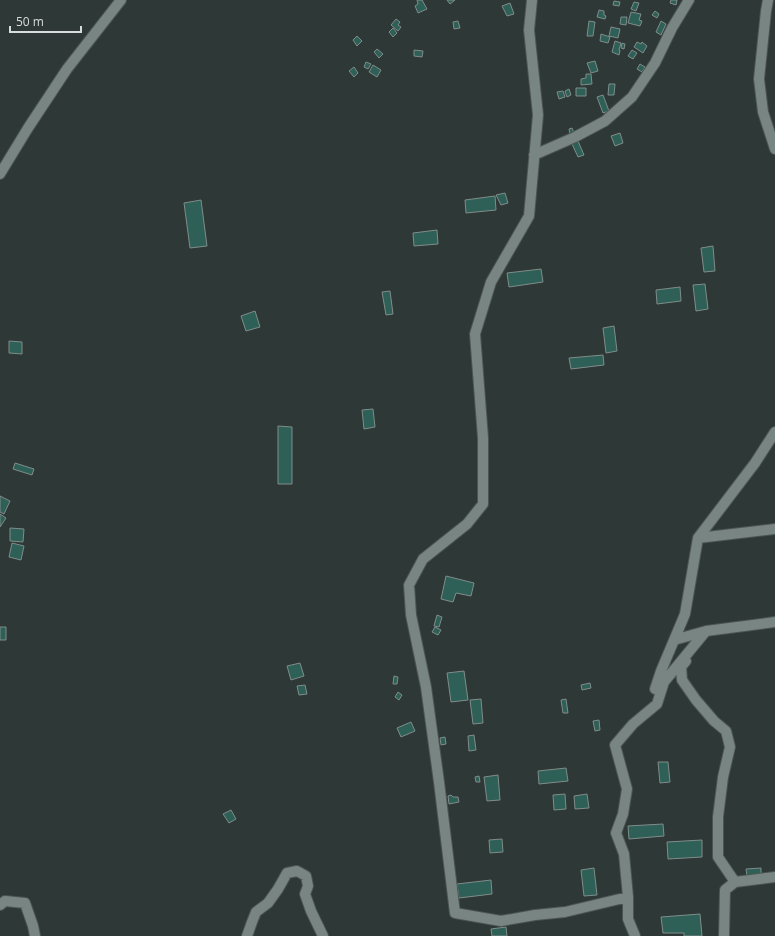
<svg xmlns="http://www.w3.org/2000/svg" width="775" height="936" font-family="'Open Sans',sans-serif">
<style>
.building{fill:#2f6057;stroke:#808c8a}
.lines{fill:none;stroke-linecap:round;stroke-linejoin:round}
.minor-casing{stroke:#4c5552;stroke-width:12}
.minor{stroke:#798582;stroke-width:10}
</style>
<rect width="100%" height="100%" fill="#2e3836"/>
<path class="building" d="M417 0H422L427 9 418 13 415 6 418 4Z
M447 0H455L450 4Z
M671 0H677L676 5 670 3Z
M614 1 620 2 619 6 613 5Z
M634 2 639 3 636 11 631 9Z
M510 3 514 14 507 16 502 6Z
M599 10 604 11V15L606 16 605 19 597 17Z
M655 11 659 14 657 18 652 15Z
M631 12 641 14 639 20 642 21 640 26 628 23Z
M621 17H627L626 25 620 24Z
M396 19 400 22 398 25 401 27 398 31 391 25Z
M458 21 460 28 454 29 453 22Z
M589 21 595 22 593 36H587Z
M661 21 666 24 661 35 656 32Z
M611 27 620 29 618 38 609 36Z
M393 28 397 33 393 37 389 32Z
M601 34 610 37 608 43 600 41Z
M357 36 362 41 357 46 353 40Z
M615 41 621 43 619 50H620L619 55 612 52Z
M637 42 641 44 642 42 647 46 643 53 634 47Z
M622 43 625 44 624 49 621 48Z
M377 49 383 54 379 58 374 52Z
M414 50 423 51 422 57 414 56Z
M632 50 637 53 633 59 628 56Z
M595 61 598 71 591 73 587 63Z
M366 62 371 64 368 69 364 67Z
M640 64 645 67 642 72 637 69Z
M373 65 381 70 377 77 369 72Z
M354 67 358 73 354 77 349 71Z
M586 74H591L592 84 581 85V79L586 78Z
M609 84H615L614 95H608Z
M576 88H586V96H576Z
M569 89 571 95 567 97 565 91Z
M563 91 565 97 559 99 557 92Z
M603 95 609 111 603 113 597 97Z
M572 128 574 133 570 134 569 129Z
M620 133 623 143 615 146 611 136Z
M578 141 584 155 578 157 572 144Z
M505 193 508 203 501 205 496 195Z
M495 196 496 210 466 213 465 200Z
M201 200 207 246 190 248 184 203Z
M437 230 438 244 414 246 413 233Z
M713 246 715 271 704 272 701 248Z
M541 269 543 282 509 287 507 273Z
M705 284 708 309 696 311 693 285Z
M680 287 681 301 657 304 656 290Z
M390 291 393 314 386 315 382 292Z
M255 311 260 327 246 331 241 316Z
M614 326 617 351 606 353 603 328Z
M9 341 22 342V354L9 353Z
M603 355 604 365 571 369 569 358Z
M373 409 375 427 364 429 362 410Z
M278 426 292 427V484H278Z
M15 463 34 469 32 475 13 469Z
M0 496 10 501 4 514 0 512Z
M0 514 6 518 0 527Z
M10 528 24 529 23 542 10 541Z
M12 543 24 546 21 560 9 557Z
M446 576 474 583 471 596 456 593 453 602 441 599Z
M437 615 442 617 439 627 434 626Z
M0 627H6V640H0Z
M435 627 441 630 438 635 432 632Z
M300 663 304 676 291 680 287 666Z
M464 671 468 700 451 702 447 673Z
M394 676 398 677 397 684H393Z
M590 683 591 688 582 690 581 685Z
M305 685 307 694 299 695 297 686Z
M398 692 402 695 399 700 395 697Z
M481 699 483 723 473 724 470 700Z
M566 699 568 713H563L561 700Z
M599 720 600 730 595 731 593 721Z
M411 722 415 731 401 737 397 728Z
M474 735 476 750 469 751 468 736Z
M445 737 446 744 441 745 440 738Z
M658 762H668L670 782 660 783Z
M566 768 568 781 539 784 538 771Z
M498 775 500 800 487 801 484 777Z
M479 776 480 782H476L475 777Z
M565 794 566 809 554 810 553 795Z
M587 794 589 808 575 809 574 796Z
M451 795 453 797H458L459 802 449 804 448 796Z
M231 810 236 819 229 823 223 814Z
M663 824 664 836 629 839 628 826Z
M502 839 503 852 490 853 489 840Z
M702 840V857L668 859 667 842Z
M594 868 597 895 584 896 581 870Z
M761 868V875L747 876 746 869Z
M491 880 492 894 459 898 457 884Z
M700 914 702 936H684V933H663L661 917Z
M506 927 507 936H492L491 929Z"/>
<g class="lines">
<defs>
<path id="minor" d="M532 0 529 30 538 115 529 216 491 282 475 334 483 438V504L467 524 423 559 409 585 411 615 426 687 439 782 455 913 501 921 535 915 565 912 628 897
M768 0 766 11 759 79 763 112 775 149
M534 155 575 137 605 121 632 97 655 63 672 28 689 0
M0 174 28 128 67 69 121 0
M698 538 775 529
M674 640 706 631 775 622
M686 661 681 667 682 680 696 700 714 721 726 731 730 747 723 777 718 817V857L735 882 725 890 724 936
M655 689 661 671 685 614 698 538 755 463 775 432
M735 882 775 877
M0 905 5 901 25 903 33 926 35 936
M247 936 252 922 256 912 268 903 278 889 287 873 297 871 306 876 308 886 305 894 311 911 323 936
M635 936 628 919V897L624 854 616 833 623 814 627 789 615 745 633 724 657 704 664 682 706 631"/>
</defs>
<use href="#minor" class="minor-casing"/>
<use href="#minor" class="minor"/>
</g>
<path d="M10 26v6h71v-6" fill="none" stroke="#d6dddb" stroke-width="2"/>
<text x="16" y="26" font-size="12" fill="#d6dddb" stroke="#2e3836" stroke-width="3" paint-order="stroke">50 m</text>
</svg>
